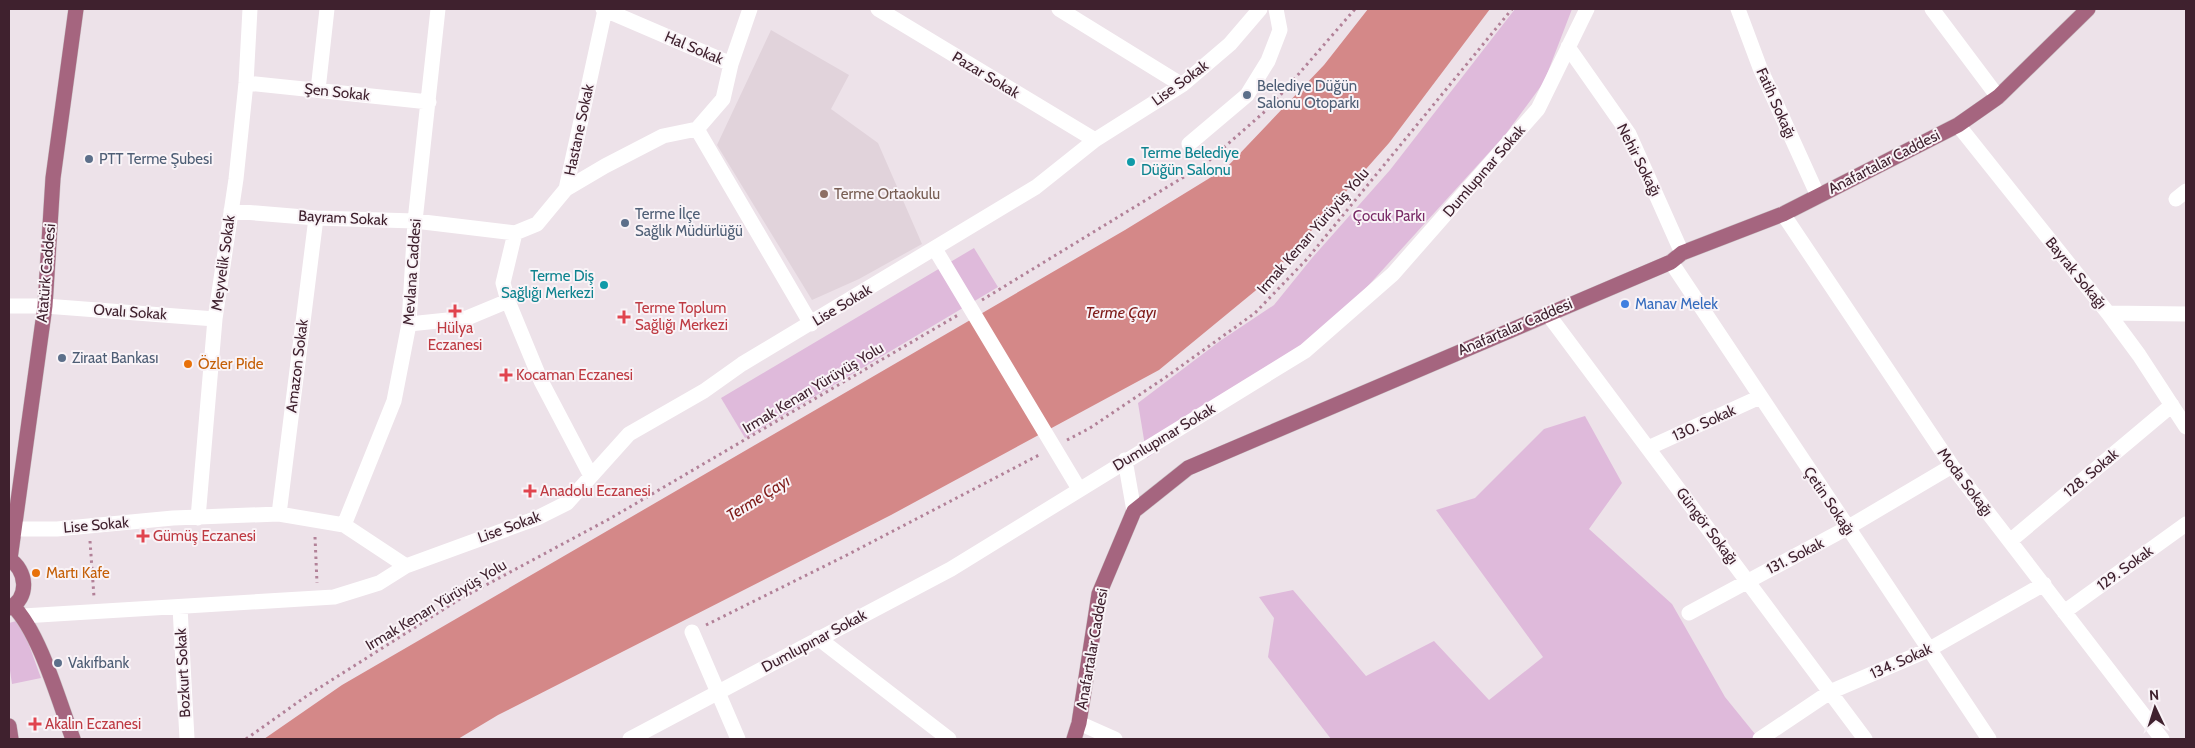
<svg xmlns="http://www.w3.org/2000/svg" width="2195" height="748" font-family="Cabin,sans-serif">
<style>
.built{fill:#e1d3db}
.green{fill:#dfbadb}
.water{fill:#d48888}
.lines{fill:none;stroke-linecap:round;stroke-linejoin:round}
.major-casing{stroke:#c9c1c4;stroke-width:16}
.path{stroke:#b28198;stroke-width:3;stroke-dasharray:2.5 4;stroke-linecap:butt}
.minor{stroke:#fff;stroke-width:15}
.major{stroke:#a5657f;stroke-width:15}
.minor-bridge{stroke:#fff;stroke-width:15}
.service-dot{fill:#5c6f8a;stroke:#f9f3f7;stroke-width:2}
.culture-dot{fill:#0f9aa8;stroke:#f9f3f7;stroke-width:2}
.education-dot{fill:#8d6e63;stroke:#f9f3f7;stroke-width:2}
.shop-dot{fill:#3f7fe0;stroke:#f9f3f7;stroke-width:2}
.health-dot{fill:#e0444e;stroke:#f9f3f7;stroke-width:2}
.food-dot{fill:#e8710a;stroke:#f9f3f7;stroke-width:2}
.labels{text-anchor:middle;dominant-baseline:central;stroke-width:4;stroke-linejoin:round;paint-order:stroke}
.street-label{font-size:15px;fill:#3f212e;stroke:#f9f3f7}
.service-label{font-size:15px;fill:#4e5e75;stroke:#f9f3f7;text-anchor:start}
.culture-label{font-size:15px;fill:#0d838f;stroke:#f9f3f7;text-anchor:start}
.education-label{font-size:15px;fill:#785e54;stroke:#f9f3f7;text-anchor:start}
.park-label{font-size:15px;fill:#782a66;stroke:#f9f3f7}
.shop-label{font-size:15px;fill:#366cbe;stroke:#f9f3f7;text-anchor:start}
.health-label{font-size:15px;fill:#be3a42;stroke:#f9f3f7;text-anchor:start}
.food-label{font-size:15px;fill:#c56008;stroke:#f9f3f7;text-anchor:start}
.water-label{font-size:16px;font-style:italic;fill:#7e1a18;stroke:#f9f3f7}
</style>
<rect width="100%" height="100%" fill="#ede2e9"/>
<path class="built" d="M771 30 849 75 831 109 878 143 922 244 859 279 812 300 717 145Z"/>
<path class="green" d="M1515 9H1572L1544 82 1505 135 1357 298 1279 364 1147 458 1138 403 1220 341 1274 305 1312 258 1390 170Z
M974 248 998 287 745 438 721 398Z
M1585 416 1622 483 1589 529 1672 604 1725 697 1759 739H1331L1268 657 1274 618 1259 597 1293 590 1366 676 1434 641 1489 700 1543 657 1436 510 1475 498 1544 429Z
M20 620 41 678 12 684 9 664V623Z"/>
<path class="water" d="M1368 9H1490L1389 143 1266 282 1159 370 891 515 498 715 458 739H264L342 685 1125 230 1226 168 1324 65Z"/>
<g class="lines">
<defs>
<path id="major" d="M9 559C27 570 30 598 9 608
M10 559 45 306 53 178 76 9
M13 606C40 633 59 702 73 739
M9 726 11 739
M1074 739 1079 723 1099 594 1134 511 1188 468 1671 262 1682 253 1783 214 1958 125 1998 97 2088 9"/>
</defs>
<use href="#major" class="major-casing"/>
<path class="path" d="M982 300 1205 164 1270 107 1355 9
M1067 440 1090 428 1166 377 1255 313 1307 259 1512 9
M315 537 317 583
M90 541 94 597
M706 625 849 554 1041 454
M246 739 308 695 460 599 611 518 958 315"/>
<path class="minor" d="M603 9 731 64 750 9
M878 9 1095 140
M1059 9 1182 85
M1738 9 1760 68 1818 196
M1932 9 1998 97
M1568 47 1629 134 1682 253
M246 83 429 102
M318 90 327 9
M1958 125 2108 313 2139 355 2186 427
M697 129 811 324
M1189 144 1247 95 1268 61 1280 30 1276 9
M566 189 605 166 663 136 697 129 723 99 731 64
M2176 199 2186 191
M231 211 316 218 415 221 515 233 537 224 566 189 605 10
M1783 214 1952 466 2162 739
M515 233 503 283 508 301 541 381 591 476
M1671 262 1989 739
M9 306H45L215 319
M1547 313 1865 739
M2108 313 2186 314
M409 324 467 318 508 301
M1648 448 1760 397
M1125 460 1134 511
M279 514 316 218
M198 518 215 319 236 179 246 83 250 9
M344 525 394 401 409 324 415 221 438 9
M13 529H57L173 518 279 514 344 525 406 566
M2010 541 2172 405
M180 607 187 739
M2064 612 2186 524
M1689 613 1847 528 1952 466
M23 616 334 597 379 583 406 566 537 518 567 503 629 434 704 391 742 364 1036 187 1095 140 1182 85 1230 44 1260 9
M692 632 738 739
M818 638 949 739
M1079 723 1115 739
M630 739 951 569 1305 351 1393 274 1538 109 1587 9
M1760 739 1830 692 1928 650 2044 584"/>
<use href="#major" class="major"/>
<path class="minor-bridge" d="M935 249 1079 489"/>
</g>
<g class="service-dot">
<circle cx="1247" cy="95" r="5"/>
<circle cx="89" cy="159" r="5"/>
<circle cx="625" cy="223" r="5"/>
<circle cx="62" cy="358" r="5"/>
<circle cx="58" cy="663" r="5"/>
</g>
<g class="culture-dot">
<circle cx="1131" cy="162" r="5"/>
<circle cx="604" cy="285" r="5"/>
</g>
<circle class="education-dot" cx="824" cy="194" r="5"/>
<circle class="shop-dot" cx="1625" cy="304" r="5"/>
<g class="health-dot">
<path d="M452.5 303.5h5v5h5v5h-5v5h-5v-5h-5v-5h5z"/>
<path d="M621.5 309.5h5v5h5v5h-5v5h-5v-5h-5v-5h5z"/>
<path d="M503.5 367.5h5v5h5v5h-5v5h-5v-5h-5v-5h5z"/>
<path d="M527.5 483.5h5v5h5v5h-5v5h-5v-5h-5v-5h5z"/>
<path d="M140.5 528.5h5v5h5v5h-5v5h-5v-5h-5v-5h5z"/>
<path d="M32.5 716.5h5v5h5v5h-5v5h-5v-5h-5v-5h5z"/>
</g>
<g class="food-dot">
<circle cx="188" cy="364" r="5"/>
<circle cx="36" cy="573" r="5"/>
</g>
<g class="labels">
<g class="street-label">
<text transform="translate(694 48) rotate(23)">Hal Sokak</text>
<text transform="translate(986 75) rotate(31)">Pazar Sokak</text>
<text transform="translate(1180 83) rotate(-36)">Lise Sokak</text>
<text transform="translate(337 92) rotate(6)">Şen Sokak</text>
<text transform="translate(1776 103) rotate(66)">Fatih Sokağı</text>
<text transform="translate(579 130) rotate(-78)">Hastane Sokak</text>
<text transform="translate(1639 160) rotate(63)">Nehir Sokağı</text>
<text transform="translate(1884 162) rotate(-27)">Anafartalar Caddesi</text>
<text transform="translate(1484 171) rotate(-49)">Dumlupınar Sokak</text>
<text transform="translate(343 218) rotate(3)">Bayram Sokak</text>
<text transform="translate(1313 231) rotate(-49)">Irmak Kenarı Yürüyüş Yolu</text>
<text transform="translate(223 263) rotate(-82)">Meyvelik Sokak</text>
<text transform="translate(412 272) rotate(-86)">Mevlana Caddesi</text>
<text transform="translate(46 273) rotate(-85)">Atatürk Caddesi</text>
<text transform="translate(2076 273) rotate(51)">Bayrak Sokağı</text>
<text transform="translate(842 305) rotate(-31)">Lise Sokak</text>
<text transform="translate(130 312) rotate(4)">Ovalı Sokak</text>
<text transform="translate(1515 327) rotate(-23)">Anafartalar Caddesi</text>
<text transform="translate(297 366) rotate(-83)">Amazon Sokak</text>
<text transform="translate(813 388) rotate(-31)">Irmak Kenarı Yürüyüş Yolu</text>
<text transform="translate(1704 423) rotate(-24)">130. Sokak</text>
<text transform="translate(1164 437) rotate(-31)">Dumlupınar Sokak</text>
<text transform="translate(2091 473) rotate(-40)">128. Sokak</text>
<text transform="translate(1965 482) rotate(53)">Moda Sokağı</text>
<text transform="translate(1829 501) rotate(56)">Çetin Sokağı</text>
<text transform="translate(96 525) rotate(-5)">Lise Sokak</text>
<text transform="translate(1707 526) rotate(53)">Güngör Sokağı</text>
<text transform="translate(509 527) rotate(-20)">Lise Sokak</text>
<text transform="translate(1795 556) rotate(-27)">131. Sokak</text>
<text transform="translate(2125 568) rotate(-36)">129. Sokak</text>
<text transform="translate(436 605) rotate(-31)">Irmak Kenarı Yürüyüş Yolu</text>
<text transform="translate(814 641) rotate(-28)">Dumlupınar Sokak</text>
<text transform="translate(1092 649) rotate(-80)">Anafartalar Caddesi</text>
<text transform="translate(1901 661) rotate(-24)">134. Sokak</text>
<text transform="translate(183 673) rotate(-93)">Bozkurt Sokak</text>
</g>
<g class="service-label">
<text x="1257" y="86">Belediye Düğün<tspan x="1257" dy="17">Salonu Otoparkı</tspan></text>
<text x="99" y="159">PTT Terme Şubesi</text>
<text x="635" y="214">Terme İlçe<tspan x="635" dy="17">Sağlık Müdürlüğü</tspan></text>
<text x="72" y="358">Ziraat Bankası</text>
<text x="68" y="663">Vakıfbank</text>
</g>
<g class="culture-label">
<text x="1141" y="153">Terme Belediye<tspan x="1141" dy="17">Düğün Salonu</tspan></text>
<text x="594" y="276" text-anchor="end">Terme Diş<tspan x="594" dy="17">Sağlığı Merkezi</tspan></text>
</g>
<g class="education-label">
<text x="834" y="194">Terme Ortaokulu</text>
</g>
<g class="park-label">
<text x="1389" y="216">Çocuk Parkı</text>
</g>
<g class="shop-label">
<text x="1635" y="304">Manav Melek</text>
</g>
<g class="health-label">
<text x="635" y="308">Terme Toplum<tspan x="635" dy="17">Sağlığı Merkezi</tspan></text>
<text x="455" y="328" text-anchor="middle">Hülya<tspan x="455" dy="17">Eczanesi</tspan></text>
<text x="516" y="375">Kocaman Eczanesi</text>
<text x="540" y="491">Anadolu Eczanesi</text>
<text x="153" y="536">Gümüş Eczanesi</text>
<text x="45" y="724">Akalın Eczanesi</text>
</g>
<g class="food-label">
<text x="198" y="364">Özler Pide</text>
<text x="46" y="573">Martı Kafe</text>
</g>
<g class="water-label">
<text x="1121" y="312">Terme Çayı</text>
<text transform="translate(758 498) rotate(-32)">Terme Çayı</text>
</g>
</g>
<rect width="2195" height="748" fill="none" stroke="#3f212e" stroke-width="20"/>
<g transform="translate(2155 708) rotate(356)" stroke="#f9f3f7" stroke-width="4" paint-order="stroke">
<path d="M0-4L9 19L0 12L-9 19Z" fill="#3f212e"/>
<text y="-8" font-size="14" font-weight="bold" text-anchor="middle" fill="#3f212e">N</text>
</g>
</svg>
